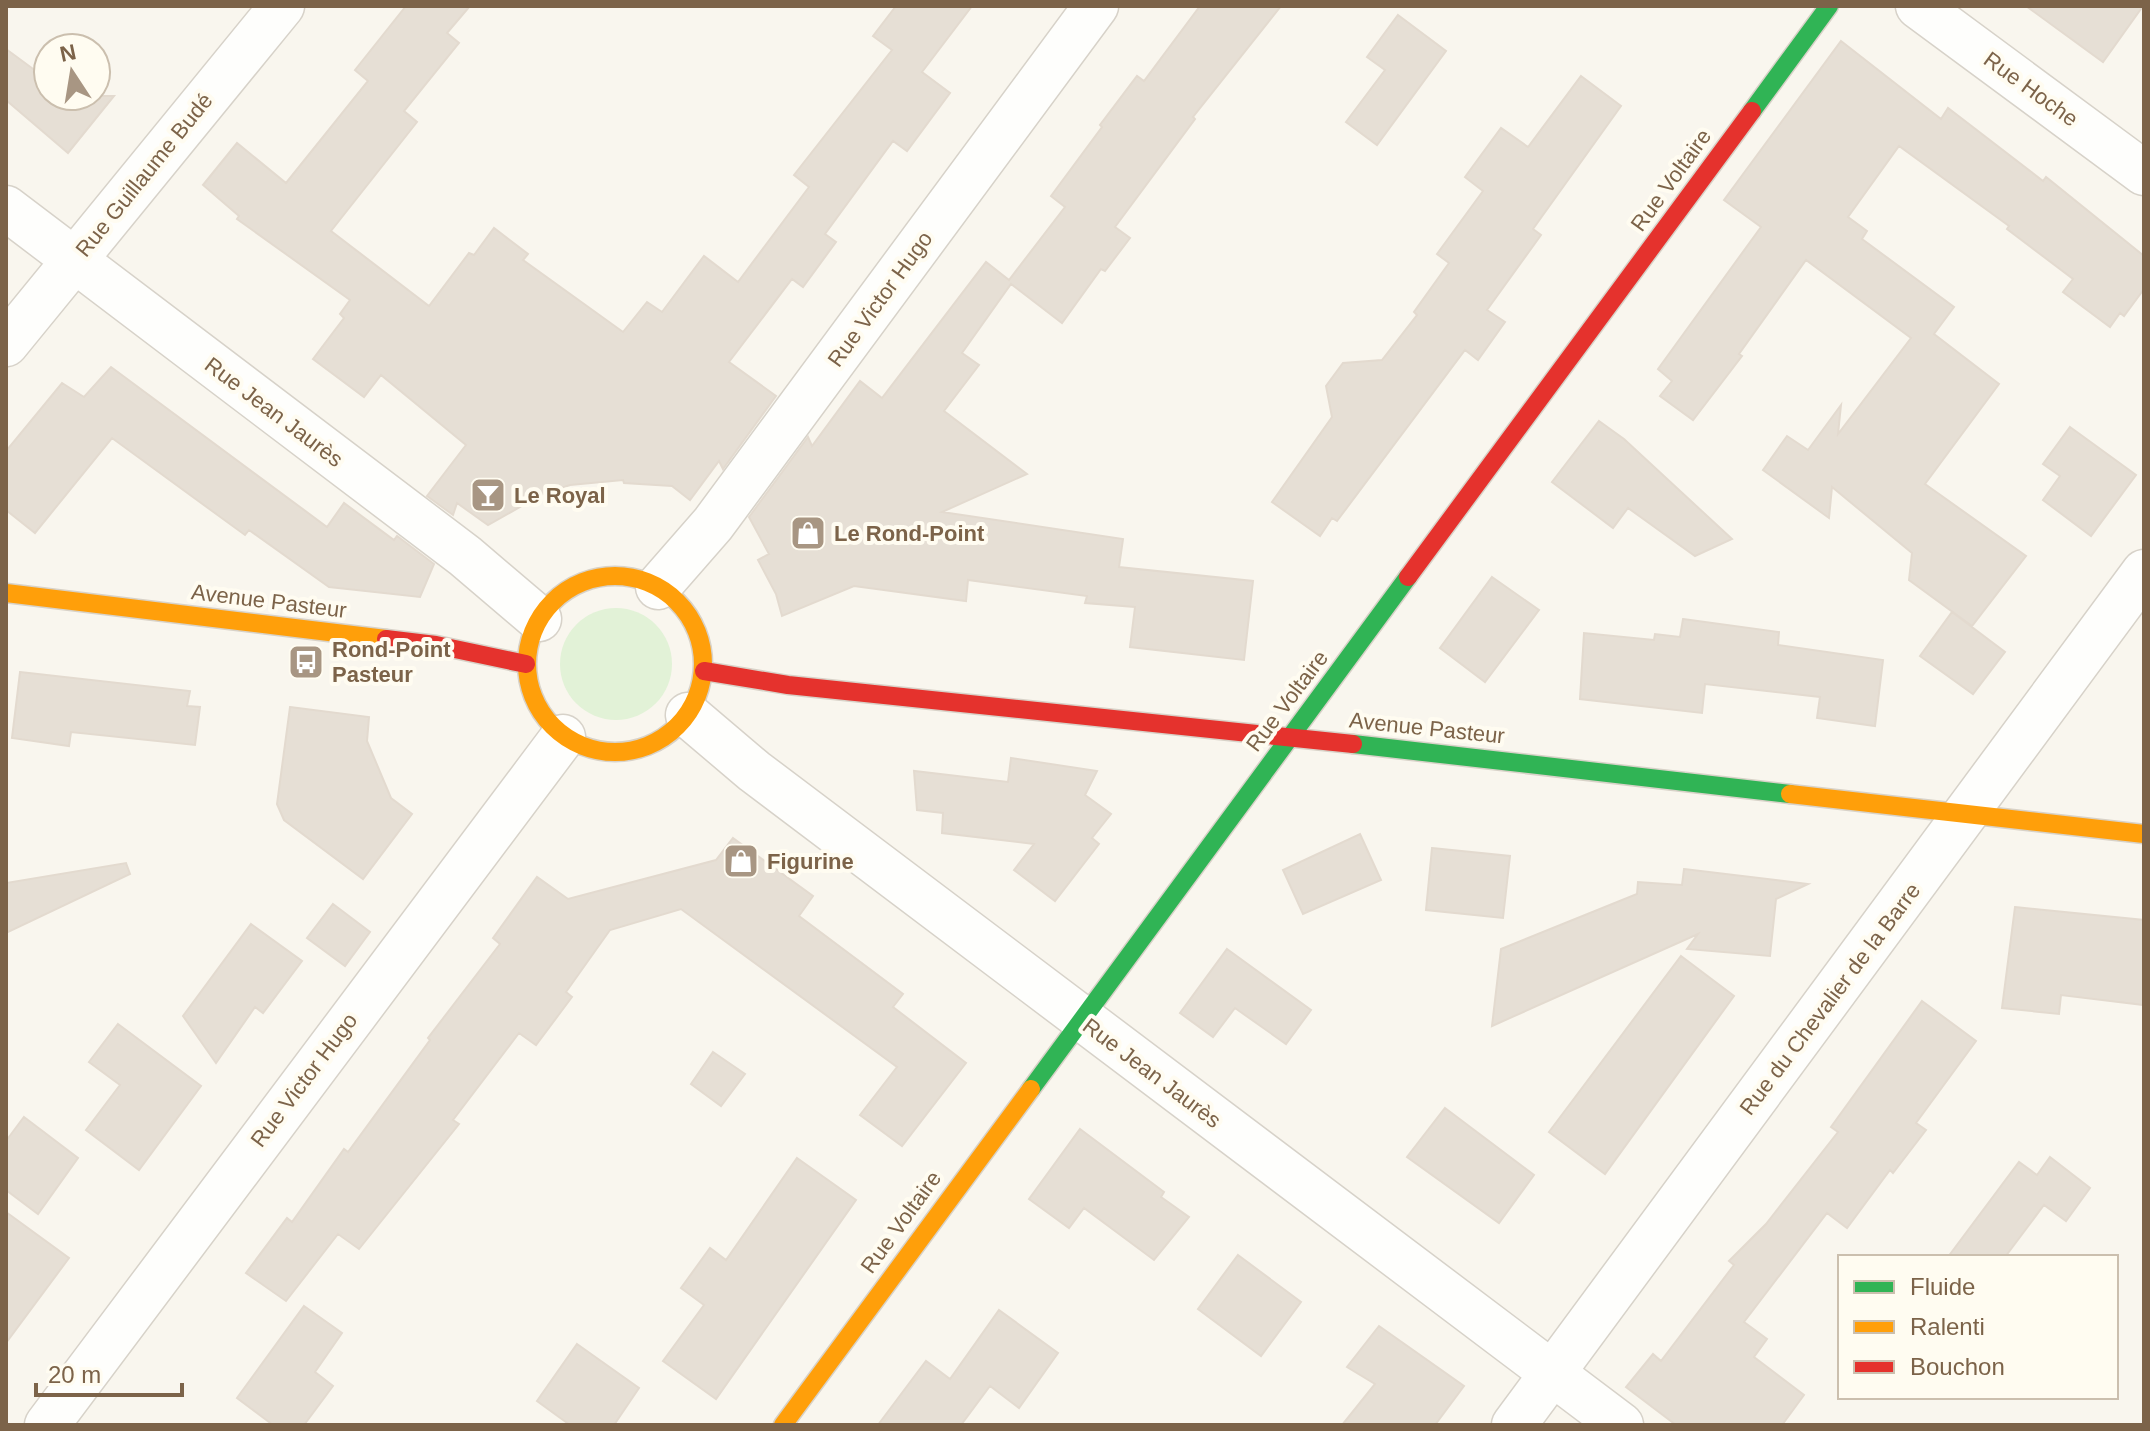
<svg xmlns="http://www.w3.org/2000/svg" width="2150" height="1431" font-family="Helvetica,sans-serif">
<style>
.green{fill:#e2f2d7}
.building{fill:#e6dfd5;stroke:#e3dacf;stroke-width:2}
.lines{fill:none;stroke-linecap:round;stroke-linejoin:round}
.street-casing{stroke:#d7d2c9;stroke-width:47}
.fast-casing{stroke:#d8d2c8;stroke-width:21}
.slow-casing{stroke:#d8d2c8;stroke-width:21}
.jam-casing{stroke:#d8d2c8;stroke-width:21}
.street{stroke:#fefefc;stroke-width:44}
.fast{stroke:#30b455;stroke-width:18}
.slow{stroke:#ff9f0a;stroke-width:18}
.jam{stroke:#e5322d;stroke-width:18}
.labels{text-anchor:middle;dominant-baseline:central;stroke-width:8;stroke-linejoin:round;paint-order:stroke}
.street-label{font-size:22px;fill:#7c6349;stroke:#fffcf1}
.poi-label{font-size:22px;font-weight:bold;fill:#7c6349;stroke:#fffcf1;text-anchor:start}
</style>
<rect width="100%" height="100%" fill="#f9f6ee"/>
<path class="green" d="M560 664a56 56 0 1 1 112 0a56 56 0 1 1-112 0Z"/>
<path class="building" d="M406 6H470L447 33 459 43 404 111 417 122 331 231 429 306 469 253 474 255 494 228 528 254 523 260 623 332 647 302 662 312 704 256 738 282 809 187 794 175 892 50 873 36 896 6H972L922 72 950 93 907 151 893 141 825 234 836 242 803 287 792 279 729 362 776 396 723 469 719 461 690 500 672 486 624 483 623 480 570 485 543 494 488 525 457 503 453 515 427 496 466 445 381 375 364 397 313 359 344 318 340 314 350 300 237 219 239 216 203 185 237 143 286 183 368 81 355 70Z
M1200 6H1281L1193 117 1195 119 1115 227 1130 238 1105 271 1101 269 1062 323 1011 284 962 353 979 365 944 411 1027 474 942 512 1123 539 1119 567 1253 581 1244 660 1130 647 1135 607 1085 603 1087 596 968 580 966 601 854 586 782 616 776 594 758 560 769 554 749 517 808 437 812 446 860 381 882 398 986 262 1009 280 1065 207 1051 196 1102 127 1100 125 1137 76 1144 81Z
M2026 6H2143L2103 62Z
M1398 15 1446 51 1377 145 1346 122 1385 70 1367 57Z
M1841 41 1941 119 1948 108 2043 181 2046 177 2144 256V289L2124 316 2120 313 2110 327 2063 292 2073 279 2007 229 2009 226 1899 146 1848 217 1867 231 1862 239 1954 307 1934 334 1999 384 1925 484 2026 556 1972 626 1909 580 1912 553 1832 487 1829 518 1763 470 1787 436 1808 450 1841 405 1838 434 1911 338 1806 260 1739 354 1742 356 1693 420 1660 396 1672 381 1658 369 1761 227 1724 200Z
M6 49 48 80V96H114L68 153 6 100Z
M1581 76 1621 106 1533 229 1541 235 1487 310 1505 322 1478 360 1465 350 1337 521 1332 518 1320 536 1272 502 1332 417 1326 386 1343 363 1382 360 1417 315 1414 312 1449 263 1437 254 1483 191 1465 177 1501 128 1528 147Z
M111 367 327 527 344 503 394 540 397 536 434 564 420 597 329 587 249 530 245 535 112 438 35 533 6 510V451L62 383 84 397Z
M1599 421 1624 439 1732 539 1695 556 1628 508 1613 528 1552 482Z
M2070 427 2136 475 2091 536 2043 500 2060 476 2043 464Z
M1492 577 1539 610 1485 682 1440 648Z
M1952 612 2005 652 1973 694 1920 656Z
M1683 619 1779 632 1778 645 1883 660 1875 726 1817 718 1820 697 1705 684 1702 713 1580 699 1584 633 1654 640 1655 634 1680 637Z
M20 672 190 691 187 706 200 707 195 745 71 732 69 746 12 738Z
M290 707 369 717 367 741 391 798 412 814 363 879 284 820 277 804Z
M1011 758 1097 771 1085 795 1111 814 1092 838 1099 844 1055 901 1014 870 1034 844 942 833 943 813 917 810 914 771 1008 782Z
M1360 834 1381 880 1303 914 1283 870Z
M733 838 813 896 799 916 903 994 893 1007 966 1063 902 1146 860 1115 897 1067 681 909 610 930 566 992 572 997 536 1045 519 1033 453 1120 459 1124 359 1249 338 1234 286 1301 246 1273 287 1218 292 1222 344 1149 348 1152 430 1040 428 1038 500 944 493 938 537 877 568 899 716 860Z
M1432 848 1510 856 1503 918 1426 910Z
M126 863 130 874 6 933V883Z
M1684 869 1808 884 1776 899 1770 956 1687 949 1698 934 1492 1026 1501 949 1637 894 1638 882 1682 885Z
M333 904 370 932 345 966 307 938Z
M2015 907 2144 920V1005L2061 995 2059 1014 2002 1008Z
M251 924 302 961 263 1013 255 1007 216 1063 183 1016Z
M1227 949 1311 1010 1286 1044 1235 1008 1213 1037 1180 1013Z
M1681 956 1734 996 1605 1174 1549 1132Z
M1922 1001 1976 1041 1916 1123 1926 1130 1893 1173 1890 1170 1847 1228 1827 1213 1744 1322 1767 1339 1754 1357 1804 1395 1782 1425H1676L1626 1387 1653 1354 1661 1361 1734 1265 1729 1261 1766 1224 1838 1132 1831 1127Z
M118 1024 201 1086 139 1170 86 1130 120 1085 89 1062Z
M713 1052 745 1074 721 1106 691 1084Z
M1445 1108 1534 1175 1499 1223 1407 1157Z
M24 1117 78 1158 38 1214 6 1190V1141Z
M1080 1129 1164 1192 1161 1197 1189 1217 1154 1260 1084 1208 1069 1228 1029 1199Z
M2050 1157 2090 1188 2066 1221 2044 1205 2005 1257H1948L2019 1162 2037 1175Z
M797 1158 856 1200 716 1399 663 1361 704 1305 681 1288 710 1248 726 1260Z
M6 1212 69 1258 6 1343Z
M1238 1255 1301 1302 1261 1356 1198 1309Z
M304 1306 342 1333 315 1372 333 1386 304 1425H273L237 1398Z
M999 1310 1058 1353 1019 1408 990 1386 961 1425H878L926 1361 950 1379Z
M1379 1326 1464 1386 1435 1425H1342L1375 1384 1347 1367Z
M577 1344 639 1388 614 1425H570L537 1401Z"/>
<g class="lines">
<defs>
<path id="street" d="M1918 6 2144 173
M6 208 465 556 539 619
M6 344 282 6
M658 587 713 524 1096 6
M688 715 754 771 1621 1425
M47 1425 563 737
M1514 1425 2144 572"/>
<path id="fast" d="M1752 111 1829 6
M1353 744 1790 794
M1031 1089 1408 577"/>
<path id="slow" d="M527 664a88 88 0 1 1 176 0a88 88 0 1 1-176 0Z
M6 593 386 639
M1790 794 2144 834
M783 1425 1031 1089"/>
<path id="jam" d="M1408 577 1752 111
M386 639 436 645 526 664
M704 671 788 685 1353 744"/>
</defs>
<use href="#street" class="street-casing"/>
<use href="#fast" class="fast-casing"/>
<use href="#slow" class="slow-casing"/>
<use href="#jam" class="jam-casing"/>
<use href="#street" class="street"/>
<use href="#fast" class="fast"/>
<use href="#slow" class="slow"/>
<use href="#jam" class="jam"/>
</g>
<defs>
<symbol id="bar-square" viewBox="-11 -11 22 22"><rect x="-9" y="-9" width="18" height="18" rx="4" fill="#a89683" stroke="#fffcf1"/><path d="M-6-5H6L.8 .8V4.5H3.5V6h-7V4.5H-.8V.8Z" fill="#fff"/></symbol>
<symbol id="shop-square" viewBox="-11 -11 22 22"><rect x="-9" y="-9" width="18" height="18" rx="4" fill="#a89683" stroke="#fffcf1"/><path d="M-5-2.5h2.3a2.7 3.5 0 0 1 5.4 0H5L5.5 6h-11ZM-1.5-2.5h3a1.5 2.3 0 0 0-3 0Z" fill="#fff"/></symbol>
<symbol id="bus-square" viewBox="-11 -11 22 22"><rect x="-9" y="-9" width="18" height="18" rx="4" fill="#a89683" stroke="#fffcf1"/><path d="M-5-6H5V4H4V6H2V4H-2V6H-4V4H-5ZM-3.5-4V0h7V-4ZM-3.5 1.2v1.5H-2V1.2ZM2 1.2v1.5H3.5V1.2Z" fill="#fff"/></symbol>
</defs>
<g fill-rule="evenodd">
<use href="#bar-square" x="468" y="475" width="40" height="40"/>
<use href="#shop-square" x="788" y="513" width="40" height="40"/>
<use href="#bus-square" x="286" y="642" width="40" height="40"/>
<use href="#shop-square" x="721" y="841" width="40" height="40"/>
</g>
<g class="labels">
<g class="street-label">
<text transform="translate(2031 89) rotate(36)">Rue Hoche</text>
<text transform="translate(144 175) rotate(-51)">Rue Guillaume Budé</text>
<text transform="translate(1671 180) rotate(-54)">Rue Voltaire</text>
<text transform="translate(880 299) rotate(-54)">Rue Victor Hugo</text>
<text transform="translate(274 412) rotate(37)">Rue Jean Jaurès</text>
<text transform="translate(269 601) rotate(7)">Avenue Pasteur</text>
<text transform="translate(1287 701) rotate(-53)">Rue Voltaire</text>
<text transform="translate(1427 728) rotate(6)">Avenue Pasteur</text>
<text transform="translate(1830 999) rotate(-53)">Rue du Chevalier de la Barre</text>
<text transform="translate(1152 1073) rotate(37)">Rue Jean Jaurès</text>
<text transform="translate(304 1080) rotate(-53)">Rue Victor Hugo</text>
<text transform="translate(901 1222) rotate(-54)">Rue Voltaire</text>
</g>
<g class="poi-label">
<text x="514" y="495">Le Royal</text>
<text x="834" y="533">Le Rond-Point</text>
<text x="332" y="649">Rond-Point<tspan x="332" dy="25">Pasteur</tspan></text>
<text x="767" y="861">Figurine</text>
</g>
</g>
<rect width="2150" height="1431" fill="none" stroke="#7c6349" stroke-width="16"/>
<rect x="1838" y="1255" width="280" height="144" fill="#fffcf1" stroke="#cbbfae" stroke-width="2"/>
<rect x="1854" y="1281" width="40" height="12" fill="#30b455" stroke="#cbbfae" stroke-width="2"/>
<text x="1910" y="1295" font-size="24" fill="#7c6349">Fluide</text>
<rect x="1854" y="1321" width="40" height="12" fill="#ff9f0a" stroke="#cbbfae" stroke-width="2"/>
<text x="1910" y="1335" font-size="24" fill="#7c6349">Ralenti</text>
<rect x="1854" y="1361" width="40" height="12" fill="#e5322d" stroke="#cbbfae" stroke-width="2"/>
<text x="1910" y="1375" font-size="24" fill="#7c6349">Bouchon</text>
<g transform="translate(72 72) rotate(348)"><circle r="38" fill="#fffcf1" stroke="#cbbfae" stroke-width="2"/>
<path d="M0-6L14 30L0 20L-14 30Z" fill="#a89683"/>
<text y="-12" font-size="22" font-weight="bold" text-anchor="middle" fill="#7c6349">N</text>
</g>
<path d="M36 1383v12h146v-12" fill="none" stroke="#7c6349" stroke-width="4"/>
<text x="48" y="1383" font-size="24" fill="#7c6349" stroke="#fffcf1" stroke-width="6" paint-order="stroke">20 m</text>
</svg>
